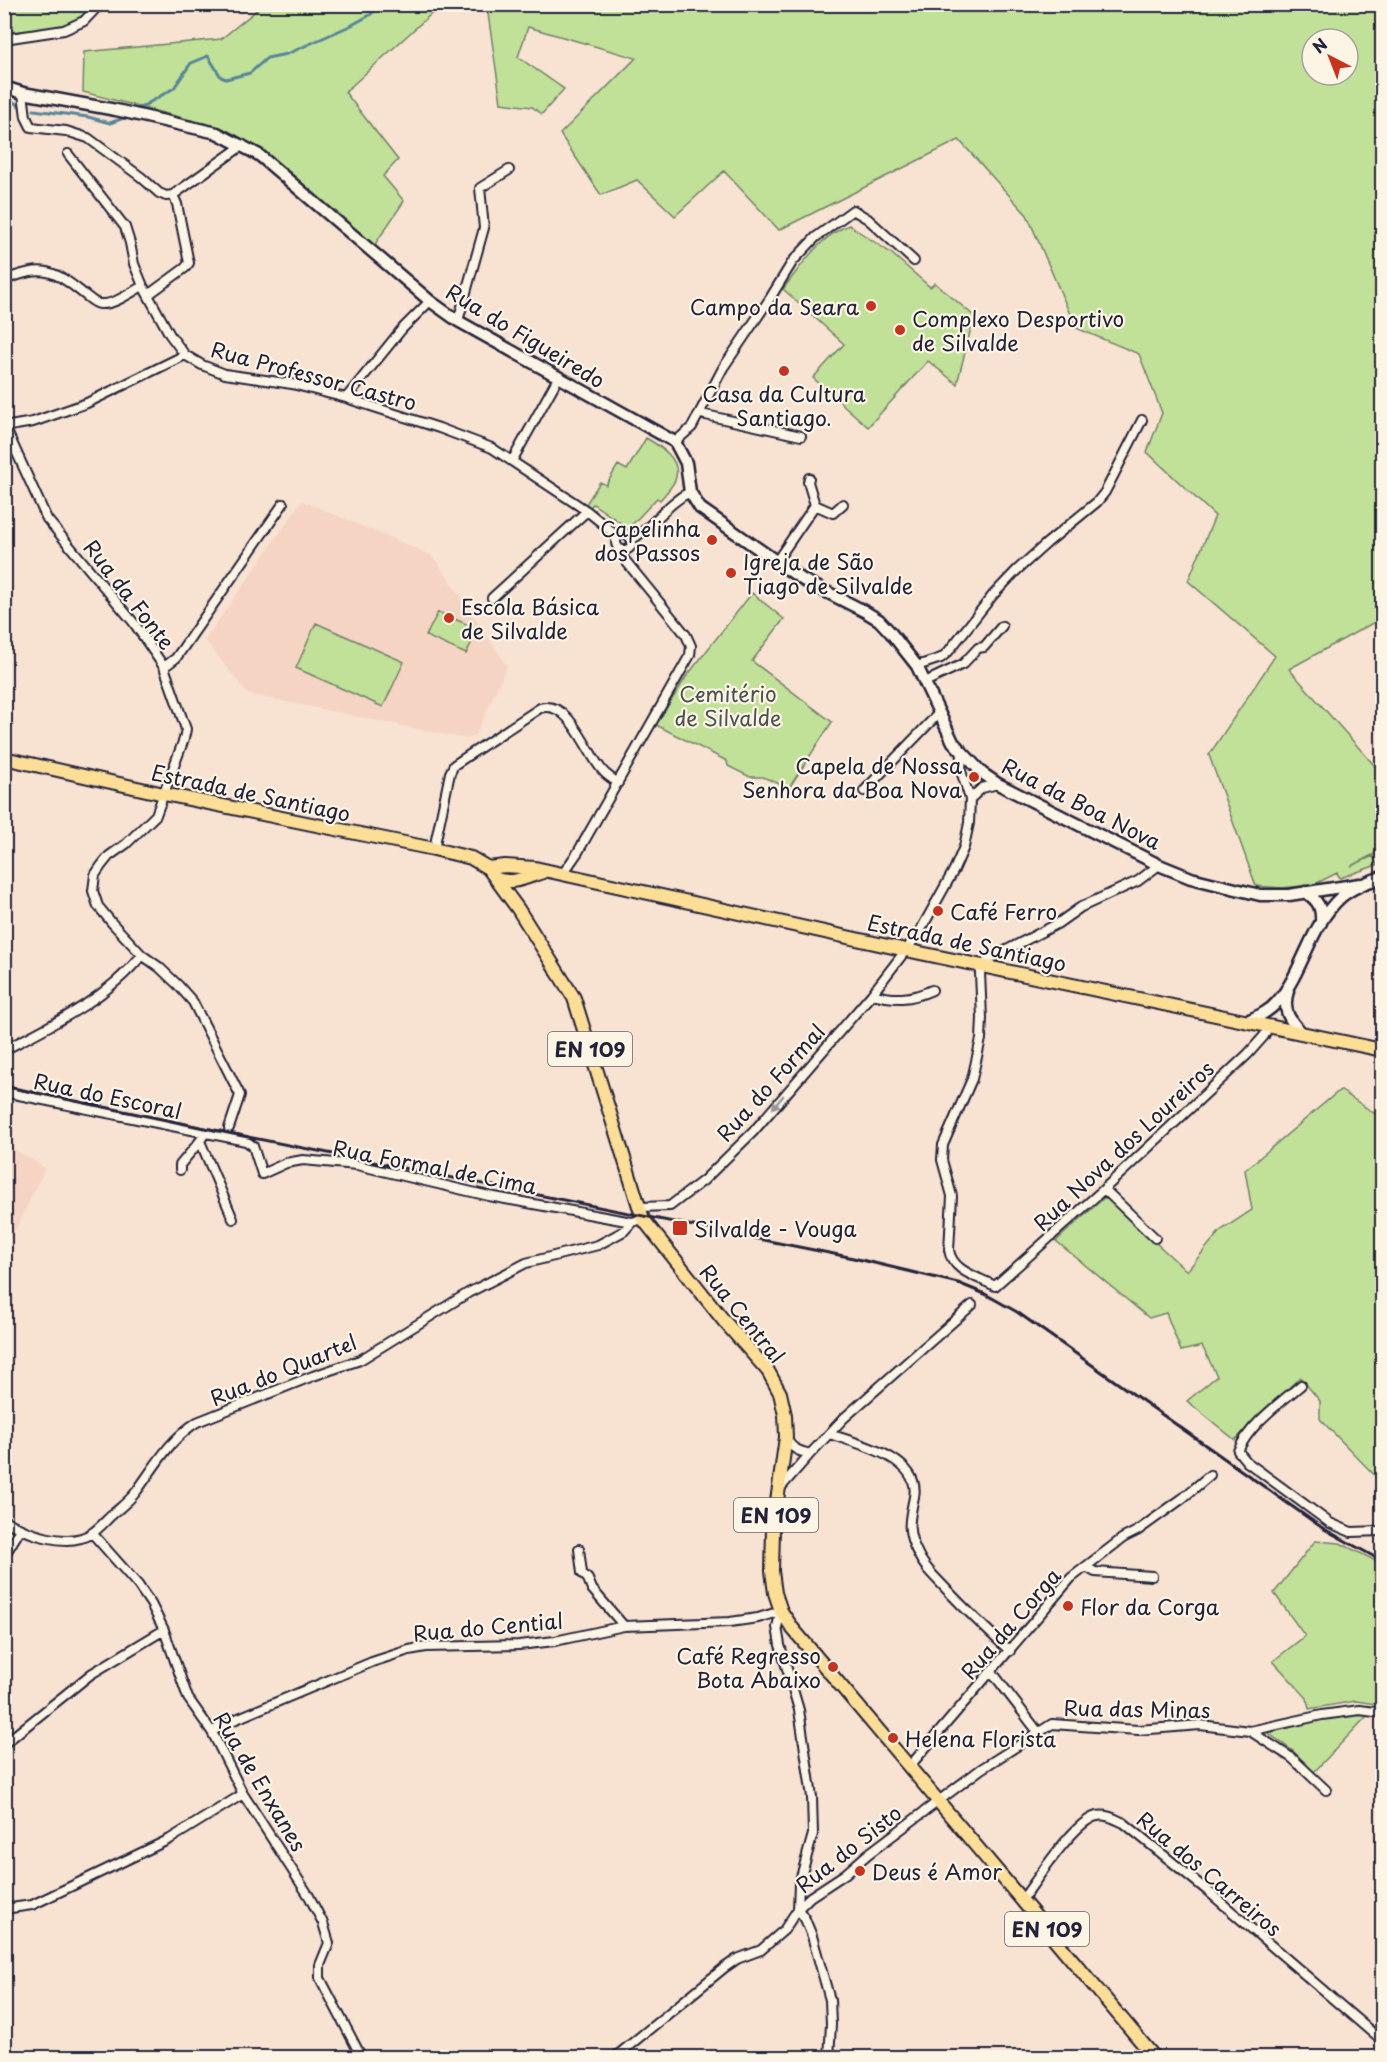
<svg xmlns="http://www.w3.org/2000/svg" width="1387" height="2062" font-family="'Playpen Sans',sans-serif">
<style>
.built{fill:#f5d4c4}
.green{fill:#c1e098;stroke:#72816a;stroke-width:1.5;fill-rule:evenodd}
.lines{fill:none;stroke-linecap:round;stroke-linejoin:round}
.stream{stroke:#578699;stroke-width:3}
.minor-casing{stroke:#22223b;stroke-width:12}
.secondary-casing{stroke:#22223b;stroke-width:15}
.primary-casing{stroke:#22223b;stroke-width:16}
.minor{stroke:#fcf5e5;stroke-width:8}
.secondary{stroke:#fcf5e5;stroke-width:10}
.primary{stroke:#fcde96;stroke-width:12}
.rail{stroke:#22223b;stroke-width:3}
.oneway{fill:#9a9698}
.poi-dot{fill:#c8321e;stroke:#fcf5e5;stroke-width:2}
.labels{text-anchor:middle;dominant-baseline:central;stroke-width:4.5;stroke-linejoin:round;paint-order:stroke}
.shield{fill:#fcf5e5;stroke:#63616e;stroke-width:1.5}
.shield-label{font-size:20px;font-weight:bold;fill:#22223b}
.poi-label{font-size:21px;fill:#22223b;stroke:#fcf5e5;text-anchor:start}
.street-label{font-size:21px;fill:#22223b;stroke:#fcf5e5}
.park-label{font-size:21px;fill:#4a5252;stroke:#fcf5e5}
</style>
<rect width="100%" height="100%" fill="#f8e2d2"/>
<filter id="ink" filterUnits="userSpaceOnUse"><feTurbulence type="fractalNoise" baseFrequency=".0167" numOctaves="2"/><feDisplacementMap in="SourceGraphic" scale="12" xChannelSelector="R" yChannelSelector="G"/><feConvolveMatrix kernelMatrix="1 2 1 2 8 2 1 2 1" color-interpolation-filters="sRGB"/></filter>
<g filter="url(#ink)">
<path class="built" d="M302 501 417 549 430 555 440 566 507 666 476 734 467 739 248 694 205 640Z
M5 1144 45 1168 5 1251Z"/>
<path class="green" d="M5 5H94C73 31 36 30 5 32Z
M263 5H441L345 92 398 160 383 176 404 201 374 246 262 150 221 128 83 92 84 52 221 39Z
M483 5H1382V618L1289 669 1382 774V850L1351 866 1373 856 1377 865 1340 878 1337 873 1313 885 1281 888 1256 886 1209 755 1275 656 1188 581 1215 516 1147 452 1162 413 1139 354 1076 328 1027 215 959 140 779 230 724 171 675 216 637 180 601 195 560 134 636 58 528 27 518 57 564 89 542 114 532 107 501 103 487 7ZM1312 39H1348V75H1312Z
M849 225 891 253 930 287 935 283 974 316 957 384 928 361 868 427 813 378 844 344 783 289C802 265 820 236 849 225Z
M646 438C660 446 683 460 675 480 673 486 665 494 660 500L657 498 626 531 619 528 622 524 593 504 590 507 586 504 600 482 606 485 618 465 627 470Z
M752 593 784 619 752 661 832 722 789 788 763 777H750L728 766 727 761 656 725 686 677Z
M438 612 478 629 466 654 426 636Z
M316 623 404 662 383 707 296 668Z
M1340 1090 1377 1115 1382 1112V1483L1320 1419V1401L1300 1377 1235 1440 1187 1401 1217 1376 1202 1346 1181 1351 1166 1313 1149 1318 1056 1241 1105 1197 1187 1271 1220 1231 1252 1210 1245 1170Z
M1315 1541 1340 1543 1382 1564V1698L1376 1704 1356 1701 1309 1709 1307 1698 1273 1661 1305 1636 1274 1593Z
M1368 1715 1314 1772 1293 1751 1268 1733 1328 1718Z"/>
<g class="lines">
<path class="stream" d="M4 101 16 103 21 108
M34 110 88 117 110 123 124 118
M135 111 174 88 191 63 208 56 221 77 226 79 250 73 267 58 287 54 352 25 370 15 382 4"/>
<defs>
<path id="minor" d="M240 5 241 4
M4 39 64 30 84 21 100 4
M23 93 26 117 31 127 66 131 88 138 141 177 159 193 166 196 173 195
M68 154 125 227 130 243 134 264 143 286 170 335 185 355 202 365 225 374 292 384 346 398 439 428 492 448 587 511 608 528 617 538
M173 195 243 145
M4 280C44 265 53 269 85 295 89 298 95 304 100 304 115 305 131 292 143 286
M148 295 185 268 189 263 177 204 173 195
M458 321 484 228 480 188 509 170
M346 398 402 329 430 301
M701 414 801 436
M4 427 33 422 87 403 185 355
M5 427 47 519 134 623 164 667 186 729 184 739 156 815 126 844 109 856 101 866 95 875 93 891 98 906 112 923 142 955 159 967 178 985 193 1002 240 1095 229 1128
M675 442 692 427 723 368 769 300 793 261 816 237 853 210 868 219 914 261
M512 461 558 378
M815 505 833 513 843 504
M616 542a8 8 0 1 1 16 0a8 8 0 1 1-16 0Z
M631 540C654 527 666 503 690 492
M776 562 815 505 808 482 809 478
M492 598 587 511
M917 666 941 658 948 652 993 595 1017 570 1047 543 1097 502 1105 492 1142 420
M164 667 176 658 283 504
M925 682 963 664 978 648 984 647 1002 626
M864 791 939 713
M970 799 982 788 998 784
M434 849 450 773 454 765 540 708C570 699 586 753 603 771 607 776 613 779 618 783
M1159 865 1138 881 1081 907 1057 924 989 959 983 965 980 973 982 1018 981 1039 972 1079 943 1145 942 1160 952 1196 949 1250C952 1271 978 1277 995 1286L1104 1189 1248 1054 1264 1036 1269 1026
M562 875 578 852 690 655 691 646 686 635 620 554 618 547
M872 994C894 1000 910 1000 932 990
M4 1050C54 1024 106 999 142 955
M4 1092 246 1141 253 1146 262 1174 286 1163 303 1160 357 1165 489 1196 632 1222
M205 1133 200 1141 233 1219
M180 1170V1165L200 1141
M1104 1189 1155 1238
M640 1207 670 1206 704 1180 753 1132 872 994 919 933 954 870 964 847 969 823 970 799 961 771 962 753
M1301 1385C1279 1404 1250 1424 1238 1451L1247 1462 1330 1523 1351 1532 1382 1531
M829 1434C856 1443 922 1458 914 1497 909 1521 906 1531 918 1554 924 1568 937 1579 947 1590 967 1611 988 1631 1010 1651
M786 1438C792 1449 798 1451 810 1454L844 1418 972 1305
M781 1487 810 1454
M4 1520C27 1534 68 1549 92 1533 100 1528 106 1520 113 1514 121 1507 130 1500 136 1492 156 1465 169 1440 197 1422L313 1376 360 1360 468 1293 526 1263 598 1245 624 1231 632 1222 643 1219
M92 1533 138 1585 151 1604 164 1630 188 1698 212 1732 243 1794 309 1896 323 1923 329 1943 320 1965V1978L362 2058
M579 1549 582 1573 588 1579 592 1589 624 1626
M4 1556 20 1530
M1086 1567 1095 1572 1152 1576
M781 1611 777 1627 780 1645 799 1710 812 1797 813 1834 799 1884 798 1909 805 1919 812 1936 830 2000 831 2024 829 2058
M992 1672 1038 1732
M1250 1731 1292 1758 1326 1790
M212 1732 222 1725 372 1662 409 1650 426 1647 519 1645 555 1641 624 1626 730 1622 758 1618 781 1611
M4 1744 91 1674 164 1630
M909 1767 1071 1578 1123 1538 1137 1531 1183 1498 1210 1475
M1022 1900C1036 1881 1075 1820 1097 1816 1107 1814 1115 1819 1124 1823L1209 1892 1382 2041
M4 1905 11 1908 32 1905 170 1839 243 1794
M614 2058 724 1968 737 1959 761 1950 784 1930 798 1909 810 1897 845 1874 868 1854 981 1769 1052 1724 1138 1730 1200 1725 1250 1731 1322 1715 1360 1710 1382 1713"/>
<path id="secondary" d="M4 87 23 93 116 110 217 133 259 155 430 301 458 321 675 442 686 463 690 492 700 508 803 580 864 611 879 620 891 633 917 666 953 742 982 773 998 784 1159 865 1191 878 1260 895H1289L1360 884
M1305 892C1318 900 1322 907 1321 923
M1288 991C1282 1010 1289 1020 1302 1033
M1247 1021C1259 1016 1270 1011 1278 1001 1304 970 1310 925 1341 897 1353 887 1368 882 1382 877"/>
<path id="primary" d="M4 758 164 794 434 849 471 858 488 868 518 909 574 998 643 1219 724 1321 768 1371 780 1393 785 1415 786 1437 773 1530 772 1571 775 1593 781 1611 793 1629 1155 2058
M488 868 505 866 535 868 906 950 1382 1050
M496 879C514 885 526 877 543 872"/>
</defs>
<use href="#minor" class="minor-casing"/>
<use href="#secondary" class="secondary-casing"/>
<use href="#primary" class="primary-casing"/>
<use href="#minor" class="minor"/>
<use href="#secondary" class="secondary"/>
<use href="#primary" class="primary"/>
<path class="rail" d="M4 1086 228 1133 849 1257 958 1283 985 1294 1017 1312 1324 1529 1382 1561"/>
</g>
<defs><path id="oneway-solid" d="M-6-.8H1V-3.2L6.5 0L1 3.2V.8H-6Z" transform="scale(1.5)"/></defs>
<use class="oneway" href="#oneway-solid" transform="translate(778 1102) rotate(130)"/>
</g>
<g class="poi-dot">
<circle cx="871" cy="306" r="6"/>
<circle cx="900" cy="330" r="6"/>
<circle cx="784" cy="371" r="6"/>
<circle cx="712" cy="540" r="6"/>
<circle cx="731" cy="573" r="6"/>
<circle cx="449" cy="618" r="6"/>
<circle cx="974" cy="777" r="6"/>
<circle cx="938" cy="911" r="6"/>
<rect x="672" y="1220" width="16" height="16" rx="3"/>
<circle cx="1068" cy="1606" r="6"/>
<circle cx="833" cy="1667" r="6"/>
<circle cx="893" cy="1738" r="6"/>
<circle cx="860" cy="1871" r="6"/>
</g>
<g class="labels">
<g class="shield">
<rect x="548" y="1032" width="84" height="34" rx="4.5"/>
<rect x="734" y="1498" width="84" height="34" rx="4.5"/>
<rect x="1005" y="1912" width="84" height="34" rx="4.5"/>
</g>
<g class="shield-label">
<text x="590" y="1049">EN 109</text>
<text x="776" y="1515">EN 109</text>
<text x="1047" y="1929">EN 109</text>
</g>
<g class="poi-label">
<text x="859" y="306" text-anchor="end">Campo da Seara</text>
<text x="912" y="318">Complexo Desportivo<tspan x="912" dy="24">de Silvalde</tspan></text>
<text x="784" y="393" text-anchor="middle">Casa da Cultura<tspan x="784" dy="24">Santiago.</tspan></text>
<text x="700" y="528" text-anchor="end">Capelinha<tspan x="700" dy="24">dos Passos</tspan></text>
<text x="743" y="561">Igreja de São<tspan x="743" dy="24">Tiago de Silvalde</tspan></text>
<text x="461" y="606">Escola Básica<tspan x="461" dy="24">de Silvalde</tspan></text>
<text x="962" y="765" text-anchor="end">Capela de Nossa<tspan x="962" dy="24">Senhora da Boa Nova</tspan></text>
<text x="950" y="911">Café Ferro</text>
<text x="694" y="1228">Silvalde - Vouga</text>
<text x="1080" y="1606">Flor da Corga</text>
<text x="821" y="1655" text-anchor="end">Café Regresso<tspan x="821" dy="24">Bota Abaixo</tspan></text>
<text x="905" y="1738">Helena Florista</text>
<text x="872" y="1871">Deus é Amor</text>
</g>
<g class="street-label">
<text transform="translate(526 335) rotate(31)">Rua do Figueiredo</text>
<text transform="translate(314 375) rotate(15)">Rua Professor Castro</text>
<text transform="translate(130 594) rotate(52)">Rua da Fonte</text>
<text transform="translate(251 792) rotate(12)">Estrada de Santiago</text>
<text transform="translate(1082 803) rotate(27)">Rua da Boa Nova</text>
<text transform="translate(967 942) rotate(12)">Estrada de Santiago</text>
<text transform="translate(770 1082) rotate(-48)">Rua do Formal</text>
<text transform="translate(108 1095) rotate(12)">Rua do Escoral</text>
<text transform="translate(1123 1145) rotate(-43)">Rua Nova dos Loureiros</text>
<text transform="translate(435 1166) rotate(11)">Rua Formal de Cima</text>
<text transform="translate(743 1313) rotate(51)">Rua Central</text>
<text transform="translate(283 1369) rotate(-22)">Rua do Quartel</text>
<text transform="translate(1010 1623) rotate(-49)">Rua da Corga</text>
<text transform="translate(488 1626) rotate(-5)">Rua do Cential</text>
<text transform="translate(1137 1708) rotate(1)">Rua das Minas</text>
<text transform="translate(261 1781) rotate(59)">Rua de Enxanes</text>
<text transform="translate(848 1848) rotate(-38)">Rua do Sisto</text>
<text transform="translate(1210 1873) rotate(40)">Rua dos Carreiros</text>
</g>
<g class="park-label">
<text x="728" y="693">Cemitério<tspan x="728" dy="24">de Silvalde</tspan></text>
</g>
</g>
<rect width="1387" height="2062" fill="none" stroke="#fcf5e5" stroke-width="24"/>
<rect x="12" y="12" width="1363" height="2038" fill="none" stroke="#22223b" stroke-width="2" filter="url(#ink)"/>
<g transform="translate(1330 57) rotate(318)"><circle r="28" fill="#fcf5e5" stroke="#a5a1a1" stroke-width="1.5"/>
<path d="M0-4.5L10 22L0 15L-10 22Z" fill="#c8321e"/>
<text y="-9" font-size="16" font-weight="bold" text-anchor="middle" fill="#22223b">N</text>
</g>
</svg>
